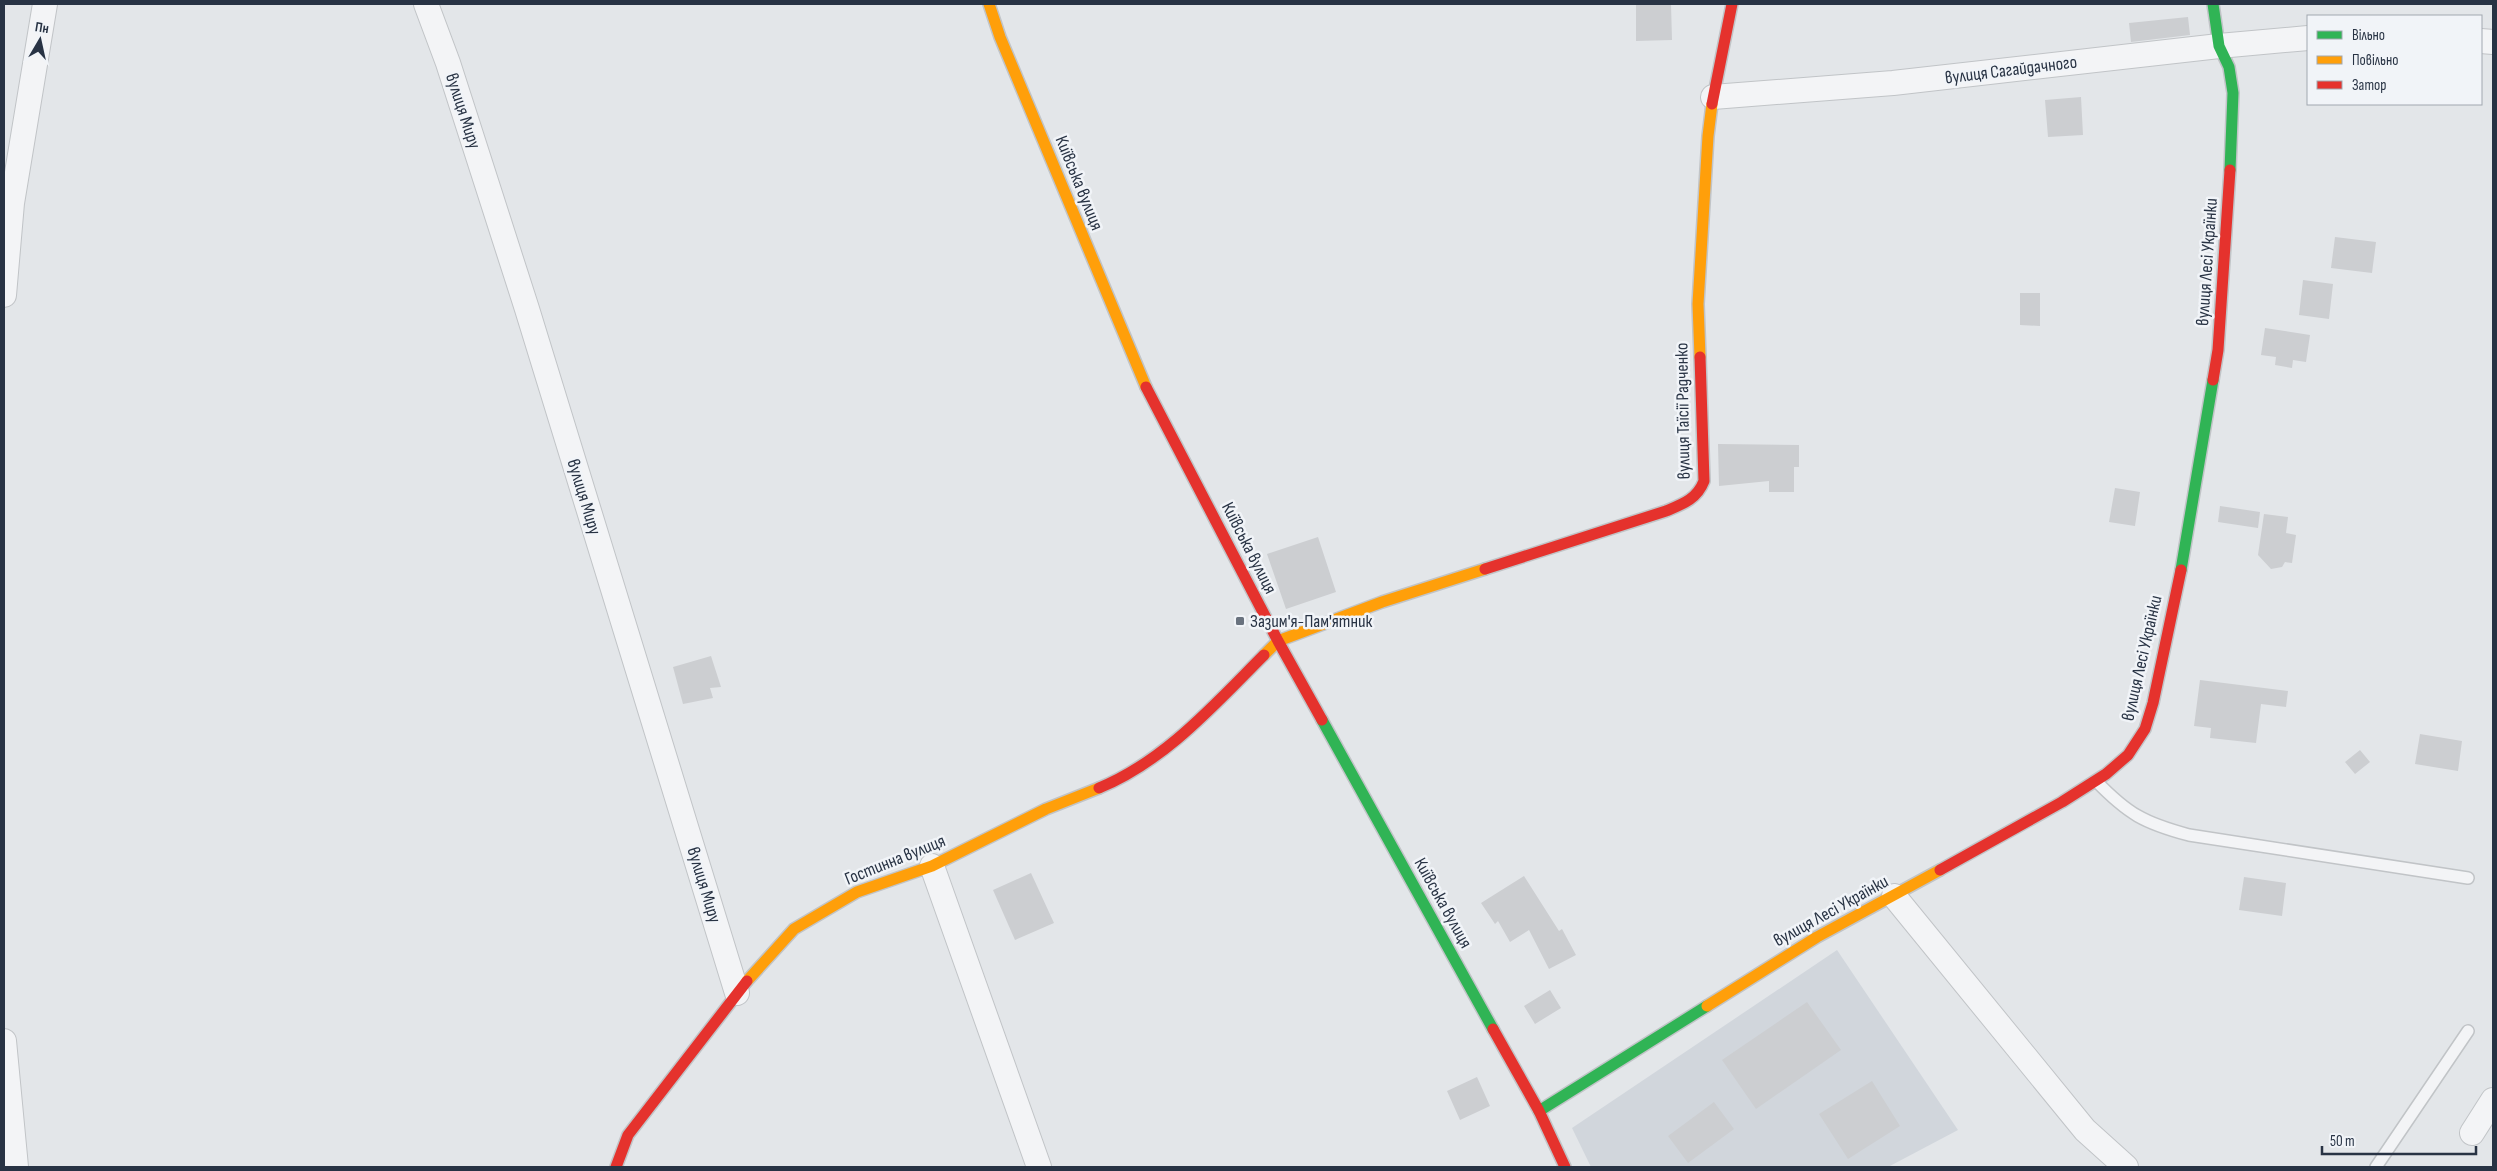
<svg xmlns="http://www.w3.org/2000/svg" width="2497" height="1171" font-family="'Sofia Sans Condensed',sans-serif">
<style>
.built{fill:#d1d6dc}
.building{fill:#ccced1}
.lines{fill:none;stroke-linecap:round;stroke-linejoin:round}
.lane-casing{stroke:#c1c4c7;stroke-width:14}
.street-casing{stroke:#c1c4c7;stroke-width:26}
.fast-casing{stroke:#c1c4c7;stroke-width:14}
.slow-casing{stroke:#c1c4c7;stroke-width:14}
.jam-casing{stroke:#c1c4c7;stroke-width:14}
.lane{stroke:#f3f4f6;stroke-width:11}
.street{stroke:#f3f4f6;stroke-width:24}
.fast{stroke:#30b455;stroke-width:11}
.slow{stroke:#ff9f0a;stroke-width:11}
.jam{stroke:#e5322d;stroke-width:11}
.poi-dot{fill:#69727e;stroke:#f1f4f8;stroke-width:2}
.labels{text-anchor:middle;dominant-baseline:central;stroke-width:5;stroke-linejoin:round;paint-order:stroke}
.street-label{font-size:18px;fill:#283344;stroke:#f1f4f8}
.poi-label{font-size:18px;fill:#283344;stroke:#f1f4f8;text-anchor:start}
</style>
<rect width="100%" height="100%" fill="#e3e6e9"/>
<path class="built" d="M1837 950 1958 1130 1888 1167H1591L1572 1128Z"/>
<path class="building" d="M1636 4H1671L1672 40 1636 41Z
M2188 17 2190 35 2131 42 2129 23Z
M2081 97 2083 135 2048 137 2045 100Z
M2335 237 2376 242 2372 273 2331 268Z
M2303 280 2333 284 2329 319 2299 315Z
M2020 293H2040V326L2020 325Z
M2265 328 2310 335 2306 362 2293 360 2292 368 2275 365 2276 357 2261 355Z
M1718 444 1799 445V467H1794V492H1769V481L1719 486Z
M2115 488 2140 492 2135 526 2109 522Z
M2220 506 2260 512 2258 528 2218 522Z
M2264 514 2288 517 2286 533 2296 535 2292 563 2285 562 2282 567 2271 569 2258 555Z
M1318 537 1336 592 1286 609 1267 554Z
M711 656 721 687 710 688 713 698 683 704 673 667Z
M2200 680 2288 691 2286 707 2261 704 2256 743 2210 738 2211 728 2194 726Z
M2420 734 2462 741 2458 771 2415 764Z
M2360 750 2370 762 2355 774 2345 762Z
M1031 873 1054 923 1015 940 993 890Z
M1524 876 1559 931 1562 929 1576 955 1549 969 1529 930 1510 942 1498 921 1495 924 1481 903Z
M2244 877 2286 883 2282 916 2239 910Z
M1550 990 1561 1008 1535 1024 1524 1006Z
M1807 1002 1841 1050 1756 1109 1722 1060Z
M1477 1077 1490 1106 1460 1120 1447 1091Z
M1872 1081 1900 1126 1848 1159 1819 1114Z
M1714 1102 1734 1129 1688 1163 1668 1136Z"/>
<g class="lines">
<defs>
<path id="lane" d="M2096 781C2128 814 2144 823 2189 835L2468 878
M2376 1167 2468 1031"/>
<path id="street" d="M426 4 448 63 527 309 737 993
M2481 41 2493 42
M1713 97 1893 83 2219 46 2308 38
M4 295 12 203 45 4
M932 866 1039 1167
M1894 896 2085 1130 2126 1167
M4 1041 16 1167
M2472 1133 2493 1100"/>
<path id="fast" d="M2213 4 2219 46 2229 67 2233 93 2230 170
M2181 570 2213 380
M1322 720 1493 1029
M1539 1111 1707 1006"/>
<path id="slow" d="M989 4 1000 37 1146 387
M1700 357 1698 304 1708 136 1712 104
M1264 655 1278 641 1382 602 1485 569
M747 981 794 929 857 892 932 866 1046 809 1099 788
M1707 1006 1817 937 1940 870"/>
<path id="jam" d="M1712 104 1732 4
M2213 380 2218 350 2230 170
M1146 387 1278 641 1322 720
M1485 569 1666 511C1683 504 1697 499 1704 481L1700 357
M1099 788C1165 761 1215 704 1264 655
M1940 870 2062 802 2106 774 2128 755 2145 729 2153 703 2181 570
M1493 1029 1539 1111 1565 1167
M616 1167 628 1135 747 981"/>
</defs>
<use href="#lane" class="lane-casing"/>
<use href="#street" class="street-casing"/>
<use href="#fast" class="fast-casing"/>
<use href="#slow" class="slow-casing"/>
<use href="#jam" class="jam-casing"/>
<use href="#lane" class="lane"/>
<use href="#street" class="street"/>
<use href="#fast" class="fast"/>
<use href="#slow" class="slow"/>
<use href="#jam" class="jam"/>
</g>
<rect class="poi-dot" x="1235" y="616" width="10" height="10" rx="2.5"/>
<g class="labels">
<g class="street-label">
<text transform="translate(2011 70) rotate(-7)">вулиця Сагайдачного</text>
<text transform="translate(463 111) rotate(72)">вулиця Миру</text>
<text transform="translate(1079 183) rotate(68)">Київська вулиця</text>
<text transform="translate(2207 262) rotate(-86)">вулиця Лесі Українки</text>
<text transform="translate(1683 411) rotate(-91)">вулиця Таїсії Радченко</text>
<text transform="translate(584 497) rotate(73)">вулиця Миру</text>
<text transform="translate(1249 548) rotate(63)">Київська вулиця</text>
<text transform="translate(2142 658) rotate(-77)">вулиця Лесі Українки</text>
<text transform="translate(895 860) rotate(-22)">Гостинна вулиця</text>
<text transform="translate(704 885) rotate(73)">вулиця Миру</text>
<text transform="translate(1443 903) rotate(61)">Київська вулиця</text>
<text transform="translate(1831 911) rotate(-29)">вулиця Лесі Українки</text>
</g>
<g class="poi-label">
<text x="1250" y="621">Зазим'я-Пам'ятник</text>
</g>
</g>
<rect width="2497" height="1171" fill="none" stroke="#283344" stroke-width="10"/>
<rect x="2307" y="15" width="175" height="90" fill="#f1f4f8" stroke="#a1a7b0"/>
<rect x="2317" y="31" width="25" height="8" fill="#30b455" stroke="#a1a7b0"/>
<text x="2352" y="40" font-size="15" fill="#283344">Вільно</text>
<rect x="2317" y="56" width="25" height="8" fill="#ff9f0a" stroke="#a1a7b0"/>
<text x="2352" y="65" font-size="15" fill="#283344">Повільно</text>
<rect x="2317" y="81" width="25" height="8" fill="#e5322d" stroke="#a1a7b0"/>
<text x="2352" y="90" font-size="15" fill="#283344">Затор</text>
<g transform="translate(40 40) rotate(9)" stroke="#f1f4f8" stroke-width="4" paint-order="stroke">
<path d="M0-4L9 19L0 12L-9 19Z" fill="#283344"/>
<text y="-8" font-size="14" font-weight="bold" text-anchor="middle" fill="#283344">Пн</text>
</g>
<path d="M2322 1146v8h154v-8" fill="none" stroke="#283344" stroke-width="2.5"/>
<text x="2330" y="1146" font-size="15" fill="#283344" stroke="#f1f4f8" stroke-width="4" paint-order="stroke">50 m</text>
</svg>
